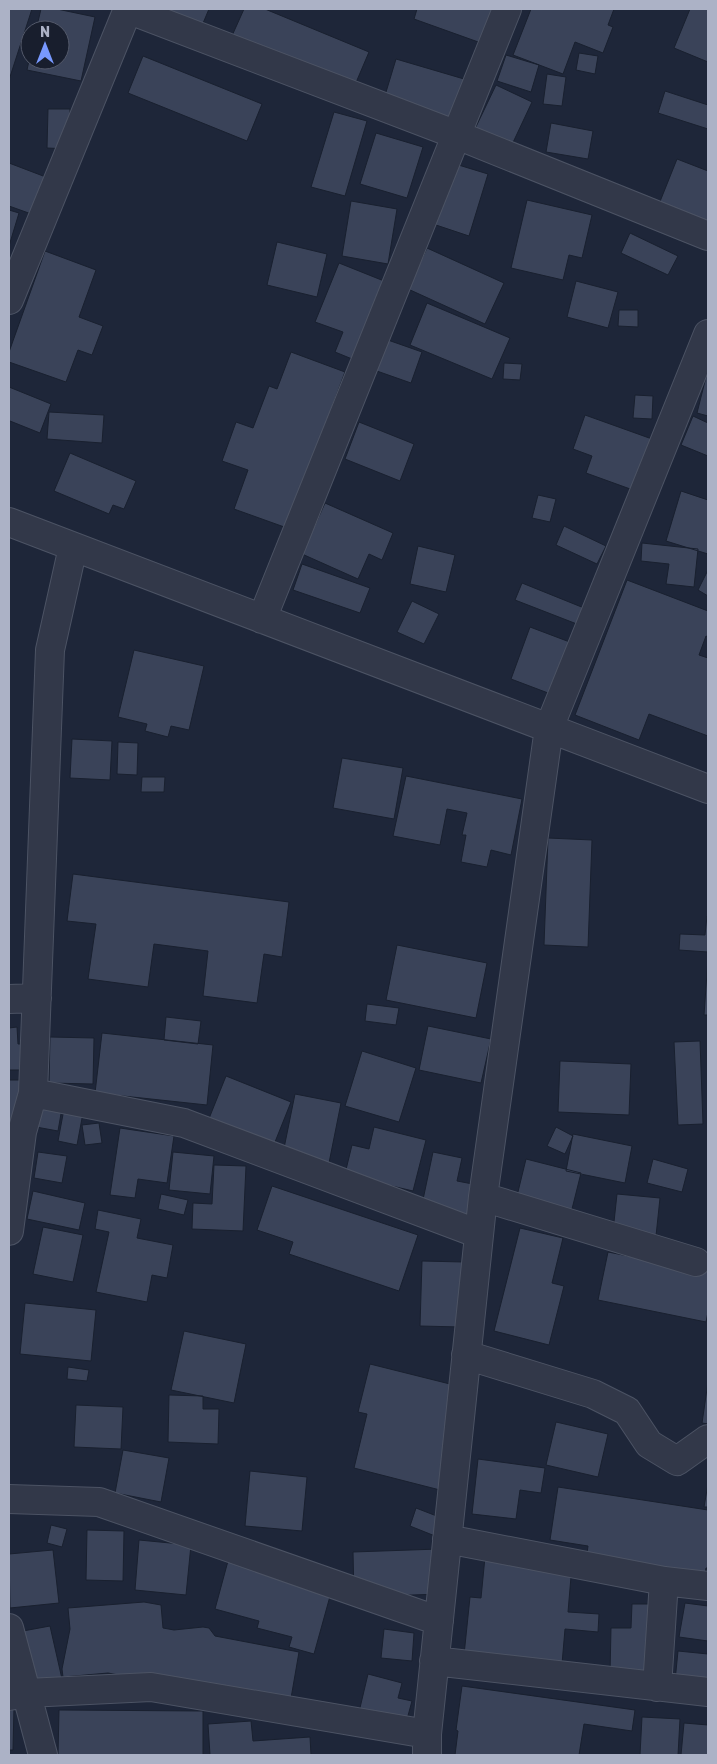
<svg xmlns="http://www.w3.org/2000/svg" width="717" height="1764" font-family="Rubik,sans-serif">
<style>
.building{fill:#3a4359;stroke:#19202f}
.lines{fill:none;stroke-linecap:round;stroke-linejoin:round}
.street-casing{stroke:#4c5364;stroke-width:30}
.street{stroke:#323849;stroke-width:28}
</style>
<rect width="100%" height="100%" fill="#1e2639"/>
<path class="building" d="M9 9H32L9 80Z
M41 9H57L95 17 81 81 27 70 30 56V60H60V30H36Z
M153 9H209L201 28Z
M244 9H265L369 52 349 99 231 38Z
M417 9H509L495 48 414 19Z
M531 9H614L608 25 613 27 603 53 575 42 563 74 513 55Z
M690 9H708V62L674 48Z
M579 53 598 56 595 74 576 70Z
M506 55 539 65 531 92 497 81Z
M143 56 262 104 247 141 128 93Z
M396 59 464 79 451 122 383 102Z
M547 74 566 77 562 106 543 104Z
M496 85 532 102 509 151 473 133Z
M665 91 708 105V129L658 113Z
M48 109H70V149L47 148Z
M334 112 367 121 345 196 311 187Z
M551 123 593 131 588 159 546 152Z
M376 133 423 147 407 198 360 184Z
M677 159 708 171V223L659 204Z
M9 163 51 179 37 216 9 206Z
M452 163 488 174 469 236 433 224Z
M527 200 592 215 582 258 569 255 563 280 511 268Z
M351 201 397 209 388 264 342 256Z
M9 210 19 213 9 246Z
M630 233 678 256 668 275 621 253Z
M277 242 327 254 317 297 267 285Z
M427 248 504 283 485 324 408 289Z
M45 251 96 270 79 317 103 326 92 355 78 350 66 382 9 362V352Z
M339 263 389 283 357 361 335 352 343 332 315 322Z
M576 281 618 292 608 328 567 317Z
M427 303 510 338 492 379 410 345Z
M619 310H638V327L618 326Z
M385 339 422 352 411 383 374 370Z
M291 352 345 372 287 528 234 509 248 470 222 461 236 422 253 428 269 386 277 389Z
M504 363 522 364 520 380 503 379Z
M708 369V416L697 413Z
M9 387 51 404 40 433 10 421 9 423Z
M635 395 653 396 652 419 633 418Z
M49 412 104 415 102 443 47 439Z
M585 415 652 439 633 490 586 473 592 456 573 449Z
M693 416 708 423V456L681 445Z
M359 422 414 444 400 481 345 459Z
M70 453 136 481 124 509 113 505 109 514 54 491Z
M681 491 708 500V554L666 541Z
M538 495 556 499 550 522 532 518Z
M325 503 393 533 382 560 369 554 358 579 302 554Z
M564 526 606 546 597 564 556 545Z
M642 543 698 549 694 587 666 584 669 564 641 561Z
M418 546 455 555 446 592 410 584Z
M302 564 370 588 360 613 293 590Z
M708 570V596L698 590Z
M627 580 708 611V637L706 636 699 655 708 658V736L649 714 639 740 575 715Z
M522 583 589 610 582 626 515 600Z
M412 601 439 614 424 644 397 632Z
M530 627 575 644 556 696 511 679Z
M134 650 204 666 189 730 171 726 168 737 145 731 147 724 118 717Z
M72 739 112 741 110 780 70 778Z
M118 742 138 743 137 775 117 774Z
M342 758 403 768 394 819 333 808Z
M406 776 522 799 511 855 491 850 487 867 461 862 466 835H462L467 813 447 809 440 845 393 836Z
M142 777H165L164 792H141Z
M548 838 592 840 588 947 544 945Z
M73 874 289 902 282 957 264 954 257 1003 203 996 208 951 154 944 148 987 88 979 96 924 67 921Z
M707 916H708V952L679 950 680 934 705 935Z
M397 945 487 963 476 1018 386 1000Z
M708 959V1015H704Z
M367 1004 399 1008 396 1025 365 1021Z
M166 1017 201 1021 198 1044 164 1040Z
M428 1026 491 1039 481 1083 419 1070Z
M17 1027 18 1044H30L31 1070H9V1028Z
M102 1033 213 1045 207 1105 95 1093Z
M50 1037 94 1038 93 1084 49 1083Z
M700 1041 703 1124 678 1125 674 1042Z
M362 1051 416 1068 399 1122 345 1106Z
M560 1061 631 1064 629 1115 558 1112Z
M226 1076 291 1102 271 1152 206 1126Z
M9 1080H25L9 1132Z
M295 1094 341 1103 328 1168 282 1158Z
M40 1104 62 1108 58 1131 36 1127Z
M64 1109 83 1113 77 1145 58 1141Z
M99 1123 102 1143 85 1145 82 1125Z
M374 1127 426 1140 413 1191 375 1182 342 1186 352 1145 369 1149Z
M556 1127 573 1136 565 1154 547 1146Z
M120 1128 174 1136 167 1183 138 1179 135 1198 110 1195Z
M573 1134 632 1146 625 1183 566 1171Z
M38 1152 67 1156 62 1183 34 1178Z
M173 1152 214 1156 210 1194 169 1190Z
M433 1152 462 1158 457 1181 478 1185 470 1225 420 1214Z
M526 1159 581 1173 571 1213 516 1200Z
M653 1159 688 1169 682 1192 647 1183Z
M214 1165 246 1166 243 1231 192 1229 193 1203 212 1204Z
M272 1186 418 1235 399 1291 289 1254 293 1242 257 1230Z
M33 1191 85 1203 79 1230 27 1219Z
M161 1194 188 1200 184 1215 158 1209Z
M617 1194 660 1198 656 1236 613 1231Z
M98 1210 141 1219 137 1238 173 1245 167 1278 152 1275 147 1302 96 1292 109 1232 95 1229Z
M43 1227 83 1235 73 1282 33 1274Z
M520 1228 563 1238 552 1283 564 1286 549 1345 494 1331Z
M608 1252 708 1272V1312L706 1322 598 1300Z
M422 1261 463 1262 461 1327 420 1326Z
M25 1303 96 1310 91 1361 20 1354Z
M184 1331 246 1344 234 1403 171 1390Z
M370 1364 466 1388 440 1490 354 1468 367 1414 358 1412Z
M68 1367 89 1370 87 1381 67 1379Z
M708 1382V1424L702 1423Z
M169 1395 203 1396V1409H219L218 1444 168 1442Z
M76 1405 123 1407 121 1449 74 1447Z
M556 1422 608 1434 598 1477 546 1465Z
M123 1450 169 1458 161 1502 115 1493Z
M478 1459 545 1468 541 1493 520 1490 516 1519 472 1514Z
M250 1471 307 1477 302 1531 245 1526Z
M708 1484V1507H704Z
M558 1487 708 1510V1568H706L704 1580 586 1561 588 1546 550 1540Z
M416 1508 447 1520 440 1538 410 1526Z
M51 1525 67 1529 62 1547 47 1543Z
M87 1530 124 1531 123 1581 86 1580Z
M139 1540 191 1545 186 1595 135 1590Z
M439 1549 441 1594 354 1597 353 1552Z
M53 1550 59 1603 10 1608 9 1554Z
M485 1557 572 1565 568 1612 599 1614 598 1632 565 1629 562 1664 464 1655 470 1597 481 1598Z
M228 1561 332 1589 314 1654 289 1647 292 1637 257 1628 259 1621 215 1609Z
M144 1602 161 1605 163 1628 174 1630 203 1627 209 1628 215 1636 299 1652 290 1704 174 1688 176 1677 152 1681 108 1673 63 1677 62 1669 70 1629 68 1608Z
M685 1603 708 1606V1641L679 1637Z
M632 1604H657L656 1675 610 1674 611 1628H631Z
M50 1626 62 1679 35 1685 23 1631Z
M384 1629 414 1633 412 1661 381 1658Z
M678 1651 708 1654V1694L674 1691Z
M368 1674 402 1683 398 1698 412 1701 406 1723 359 1712Z
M462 1686 635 1710 632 1731 584 1724 579 1755H455L458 1731 456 1730Z
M9 1706H14L13 1750H9Z
M59 1710 203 1711V1755H58Z
M642 1717 680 1719 678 1755H640Z
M251 1721 253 1741 310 1737 311 1755H210L208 1724Z
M684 1723 708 1725V1755H681Z"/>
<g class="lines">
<defs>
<path id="street" d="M127 9 457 135 708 236
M9 300 128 9
M9 522 708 789
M262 619 507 9
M9 999 37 998
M33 1093 184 1123 479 1234
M483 1197 696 1262
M9 1231 22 1132 33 1093 50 650 73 547
M466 1355 593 1394 627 1411 649 1444 677 1461 708 1439
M9 1499 99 1502 439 1621
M447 1539 664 1581 708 1586
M9 1628 43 1755
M434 1661 708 1692
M657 1687 664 1581
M9 1696 27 1693 151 1687 427 1734
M427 1755V1734L483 1197 549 728 708 334"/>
</defs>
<use href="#street" class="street-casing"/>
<use href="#street" class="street"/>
</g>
<rect width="717" height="1764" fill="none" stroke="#acb2c6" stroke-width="20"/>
<g transform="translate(45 45)"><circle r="24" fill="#181e2d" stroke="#53596a"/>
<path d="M0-4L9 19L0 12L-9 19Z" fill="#7899ff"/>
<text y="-8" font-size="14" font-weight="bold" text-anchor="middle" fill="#acb2c6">N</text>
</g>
</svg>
